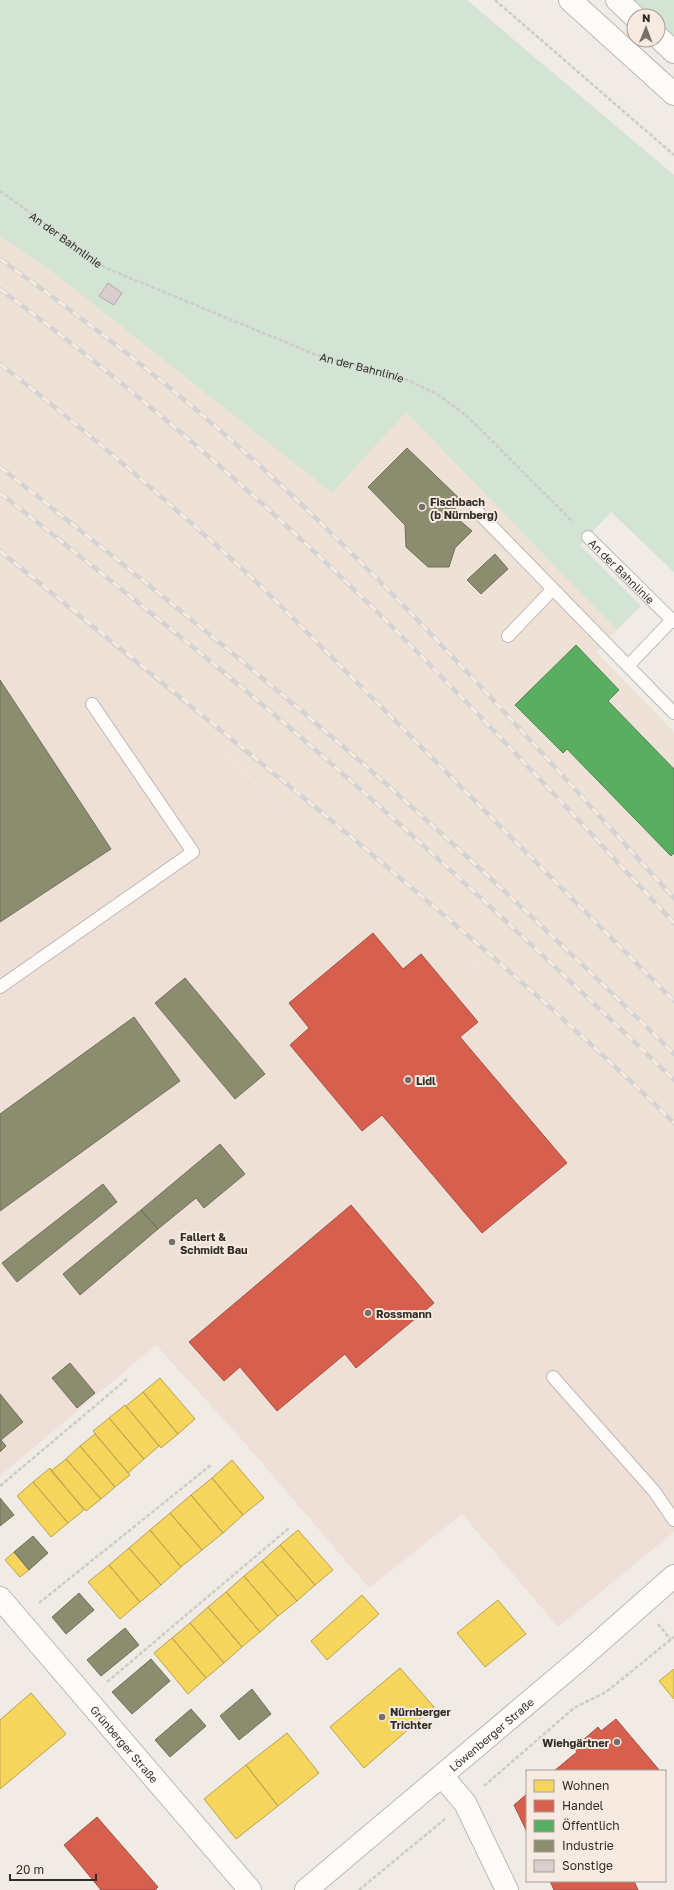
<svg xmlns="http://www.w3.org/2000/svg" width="674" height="1890" font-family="'Golos Text',sans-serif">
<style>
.built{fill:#eee1d6}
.industrial{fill:#efe0d7}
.green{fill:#d3e4d4}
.homes{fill:#f6d55c;stroke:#bba34d}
.shops{fill:#d6604d;stroke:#a45142}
.public{fill:#5aae61;stroke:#4e8750}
.industry{fill:#8c8c6e;stroke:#717059}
.building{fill:#dbccd0;stroke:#afaaa9}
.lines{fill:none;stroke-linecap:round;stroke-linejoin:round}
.service-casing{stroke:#bdb8b4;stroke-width:14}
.minor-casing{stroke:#bdb8b4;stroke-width:24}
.tertiary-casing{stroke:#bdb8b4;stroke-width:24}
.primary-casing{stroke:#bdb8b4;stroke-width:24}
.path{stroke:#ceccca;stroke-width:2.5;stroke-dasharray:4 2;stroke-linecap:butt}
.service{stroke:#fdfcfb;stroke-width:12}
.minor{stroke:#fdfcfb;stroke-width:22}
.tertiary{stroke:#fdfcfb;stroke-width:22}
.primary{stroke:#fdfcfb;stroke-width:22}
.rail-casing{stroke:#d4d3d2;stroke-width:4.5}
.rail{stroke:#f6eae1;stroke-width:3;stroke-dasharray:9;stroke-linecap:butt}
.poi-dot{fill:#74706b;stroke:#f6eae1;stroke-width:1.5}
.labels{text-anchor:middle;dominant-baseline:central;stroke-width:4;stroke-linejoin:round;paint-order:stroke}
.street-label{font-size:11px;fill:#312d29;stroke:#f6eae1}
.poi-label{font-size:11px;font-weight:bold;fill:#312d29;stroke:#f6eae1;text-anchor:start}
</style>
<rect width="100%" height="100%" fill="#f1ebe6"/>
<path class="built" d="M0 236 58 276 406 411 617 630 596 652 674 732V1167L591 1070 493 980 224 756 220 760 202 746 206 740 0 573Z"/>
<path class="industrial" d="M0 573 206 740 202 746 220 760 223 756 465 957H468L470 962 493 980 591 1070 674 1167V1532L558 1627 462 1514 369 1588 243 1441 156 1345 0 1476Z"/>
<path class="green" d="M0 0H467L674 175V572L611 512 580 545 641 606 617 630 406 412 332 493 58 276 0 236Z
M634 0H674V35L658 21V16H653Z"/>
<path class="homes" d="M160 1378 195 1419 178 1434 143 1392Z
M143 1392 178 1434 161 1448 126 1406Z
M125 1405 159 1446 144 1459 109 1418Z
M109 1418 144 1459 128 1473 93 1431Z
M95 1434 130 1475 115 1487 80 1446Z
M80 1446 115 1487 101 1499 66 1459Z
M66 1459 101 1499 86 1511 51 1471Z
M232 1460 264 1498 243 1515 212 1478Z
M50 1468 84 1510 68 1523 33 1482Z
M212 1478 243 1515 223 1533 191 1495Z
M33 1482 68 1523 51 1537 17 1496Z
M191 1495 223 1533 202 1550 170 1513Z
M170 1513 202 1550 181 1567 150 1530Z
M150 1530 181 1567 161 1585 129 1548Z
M298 1530 333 1570 315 1585 280 1545Z
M280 1545 315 1585 297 1601 262 1561Z
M129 1548 161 1585 140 1602 109 1565Z
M14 1552 29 1570 20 1577 5 1560Z
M262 1561 297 1601 278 1616 244 1576Z
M109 1565 140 1602 120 1619 88 1582Z
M244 1576 278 1616 260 1632 226 1592Z
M226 1592 260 1632 242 1647 208 1607Z
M362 1595 379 1614 327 1660 311 1641Z
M498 1600 526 1634 485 1667 457 1633Z
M208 1607 242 1647 224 1663 190 1623Z
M190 1623 224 1663 206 1678 172 1638Z
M172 1638 206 1678 188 1694 154 1653Z
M400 1668 434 1707 364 1768 330 1727Z
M674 1669V1699L659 1681Z
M31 1693 66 1734 0 1789V1720Z
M287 1733 319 1773 278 1806 246 1765Z
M246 1765 278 1806 236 1839 204 1799Z"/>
<path class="shops" d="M373 933 403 969 421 954 478 1022 460 1037 567 1163 482 1233 382 1115 362 1131 290 1045 309 1028 289 1003Z
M351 1205 434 1303 356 1368 345 1354 277 1411 240 1367 224 1381 189 1342Z
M616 1719 660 1771H554L577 1752 574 1748 598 1727 601 1731Z
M527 1794V1832L514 1805Z
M97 1817 158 1887 155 1890H101L64 1845Z
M550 1881H634L638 1890H554Z"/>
<path class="public" d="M576 645 619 690 608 701 674 769V853L671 856 567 749 563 753 515 705Z"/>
<path class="industry" d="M407 448 462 501 451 513 472 531 455 548 449 567H428L406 547 405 525 368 487Z
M495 554 508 569 481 594 467 580Z
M0 680 111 849 0 922Z
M185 978 265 1074 235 1099 155 1003Z
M134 1017 180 1081 0 1211V1114Z
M220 1144 245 1174 204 1208 196 1198 158 1229 141 1210Z
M103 1184 117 1202 17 1282 2 1263Z
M141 1210 158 1229 80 1295 63 1274Z
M70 1363 95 1393 77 1408 52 1378Z
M0 1394 23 1422 1 1440 6 1446 0 1452Z
M0 1498 14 1515 0 1526Z
M33 1536 48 1553 29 1570 14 1552Z
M79 1593 94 1610 66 1634 52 1617Z
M125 1628 139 1645 101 1676 87 1660Z
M151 1659 170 1681 132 1714 112 1692Z
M252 1689 271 1714 239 1740 220 1716Z
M191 1709 206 1726 170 1757 155 1740Z"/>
<path class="building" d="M108 283 122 293 114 305 99 296Z"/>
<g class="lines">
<defs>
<g id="service">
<path d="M476 510 628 666"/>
<path id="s2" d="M588 537 672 620"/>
<path d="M674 622 672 620 628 666 674 713"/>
<path d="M508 636 553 589"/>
<path d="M0 987 193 852 92 704"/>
<path d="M553 1377 654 1491 674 1520"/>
</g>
<g id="minor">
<path id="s3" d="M0 1598 250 1890"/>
<path d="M442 1776 465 1803 507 1890"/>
</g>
<g id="tertiary">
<path id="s4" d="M306 1890 580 1659 674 1576"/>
</g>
<path id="primary" d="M570 0 674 94
M617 0 634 16
M658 37 674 52"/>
</defs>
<use href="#service" class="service-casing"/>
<use href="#minor" class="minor-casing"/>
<use href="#tertiary" class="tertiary-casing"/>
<use href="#primary" class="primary-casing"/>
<g class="path">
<path d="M495 0 674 155"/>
<path id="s1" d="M0 191 106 268 314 354 396 375 437 394 466 415 573 522"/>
<path d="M0 1486 127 1379"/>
<path d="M39 1603 211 1465"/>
<path d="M658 1624 671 1640"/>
<path d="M107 1682 289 1528"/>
<path d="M484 1786 574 1708 606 1692 674 1637"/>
<path d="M359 1890 445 1819"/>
</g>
<use href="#service" class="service"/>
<use href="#minor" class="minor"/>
<use href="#tertiary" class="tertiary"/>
<use href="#primary" class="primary"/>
<defs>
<path id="rail" d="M0 259C99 329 196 405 284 488 422 617 547 759 674 898
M0 289C128 384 250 488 365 600 471 704 573 814 674 923
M0 364C91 434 177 509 261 586L674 1001
M0 467C125 565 249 664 369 769 473 860 575 956 674 1054
M0 493C98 570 195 647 290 728 422 841 549 960 674 1080
M0 551C111 640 221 730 331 820 448 918 565 1016 674 1123"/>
</defs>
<use href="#rail" class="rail-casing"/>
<use href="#rail" class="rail"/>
</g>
<g class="poi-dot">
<circle cx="422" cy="507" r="4"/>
<circle cx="408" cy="1080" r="4"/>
<circle cx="172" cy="1242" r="4"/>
<circle cx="368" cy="1313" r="4"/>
<circle cx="382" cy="1717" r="4"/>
<circle cx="617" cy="1742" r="4"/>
</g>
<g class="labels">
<g class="street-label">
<text stroke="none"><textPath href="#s1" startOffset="82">An der Bahnlinie</textPath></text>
<text stroke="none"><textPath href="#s1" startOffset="406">An der Bahnlinie</textPath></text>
<text stroke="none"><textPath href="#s2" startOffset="48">An der Bahnlinie</textPath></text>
<text stroke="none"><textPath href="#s4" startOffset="242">Löwenberger Straße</textPath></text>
<text stroke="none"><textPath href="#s3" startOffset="192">Grünberger Straße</textPath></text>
</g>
<g class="poi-label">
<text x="430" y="501">Fischbach<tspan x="430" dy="13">(b Nürnberg)</tspan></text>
<text x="416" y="1080">Lidl</text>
<text x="180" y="1236">Fallert &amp;<tspan x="180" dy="13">Schmidt Bau</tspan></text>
<text x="376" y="1313">Rossmann</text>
<text x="390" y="1711">Nürnberger<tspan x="390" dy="13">Trichter</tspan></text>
<text x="609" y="1742" text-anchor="end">Wiehgärtner</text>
</g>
</g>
<rect x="526" y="1770" width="140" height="112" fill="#f6eae1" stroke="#a79e97"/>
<rect x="534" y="1780" width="20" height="12" fill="#f6d55c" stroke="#a79e97"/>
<text x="562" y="1790" font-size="12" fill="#312d29">Wohnen</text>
<rect x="534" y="1800" width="20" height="12" fill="#d6604d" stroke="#a79e97"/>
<text x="562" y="1810" font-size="12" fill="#312d29">Handel</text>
<rect x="534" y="1820" width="20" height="12" fill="#5aae61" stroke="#a79e97"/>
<text x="562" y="1830" font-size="12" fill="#312d29">Öffentlich</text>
<rect x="534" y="1840" width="20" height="12" fill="#8c8c6e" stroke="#a79e97"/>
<text x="562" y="1850" font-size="12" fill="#312d29">Industrie</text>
<rect x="534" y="1860" width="20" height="12" fill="#dbccd0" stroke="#a79e97"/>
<text x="562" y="1870" font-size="12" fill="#312d29">Sonstige</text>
<g transform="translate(646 28) rotate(1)"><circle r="19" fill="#f6eae1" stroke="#a79e97"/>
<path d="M0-3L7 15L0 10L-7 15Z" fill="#74706b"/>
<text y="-6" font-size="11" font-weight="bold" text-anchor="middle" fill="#312d29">N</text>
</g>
<path d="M10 1874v6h86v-6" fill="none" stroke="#312d29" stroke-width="2"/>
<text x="16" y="1874" font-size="12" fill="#312d29" stroke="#f6eae1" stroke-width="3" paint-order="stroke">20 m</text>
</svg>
